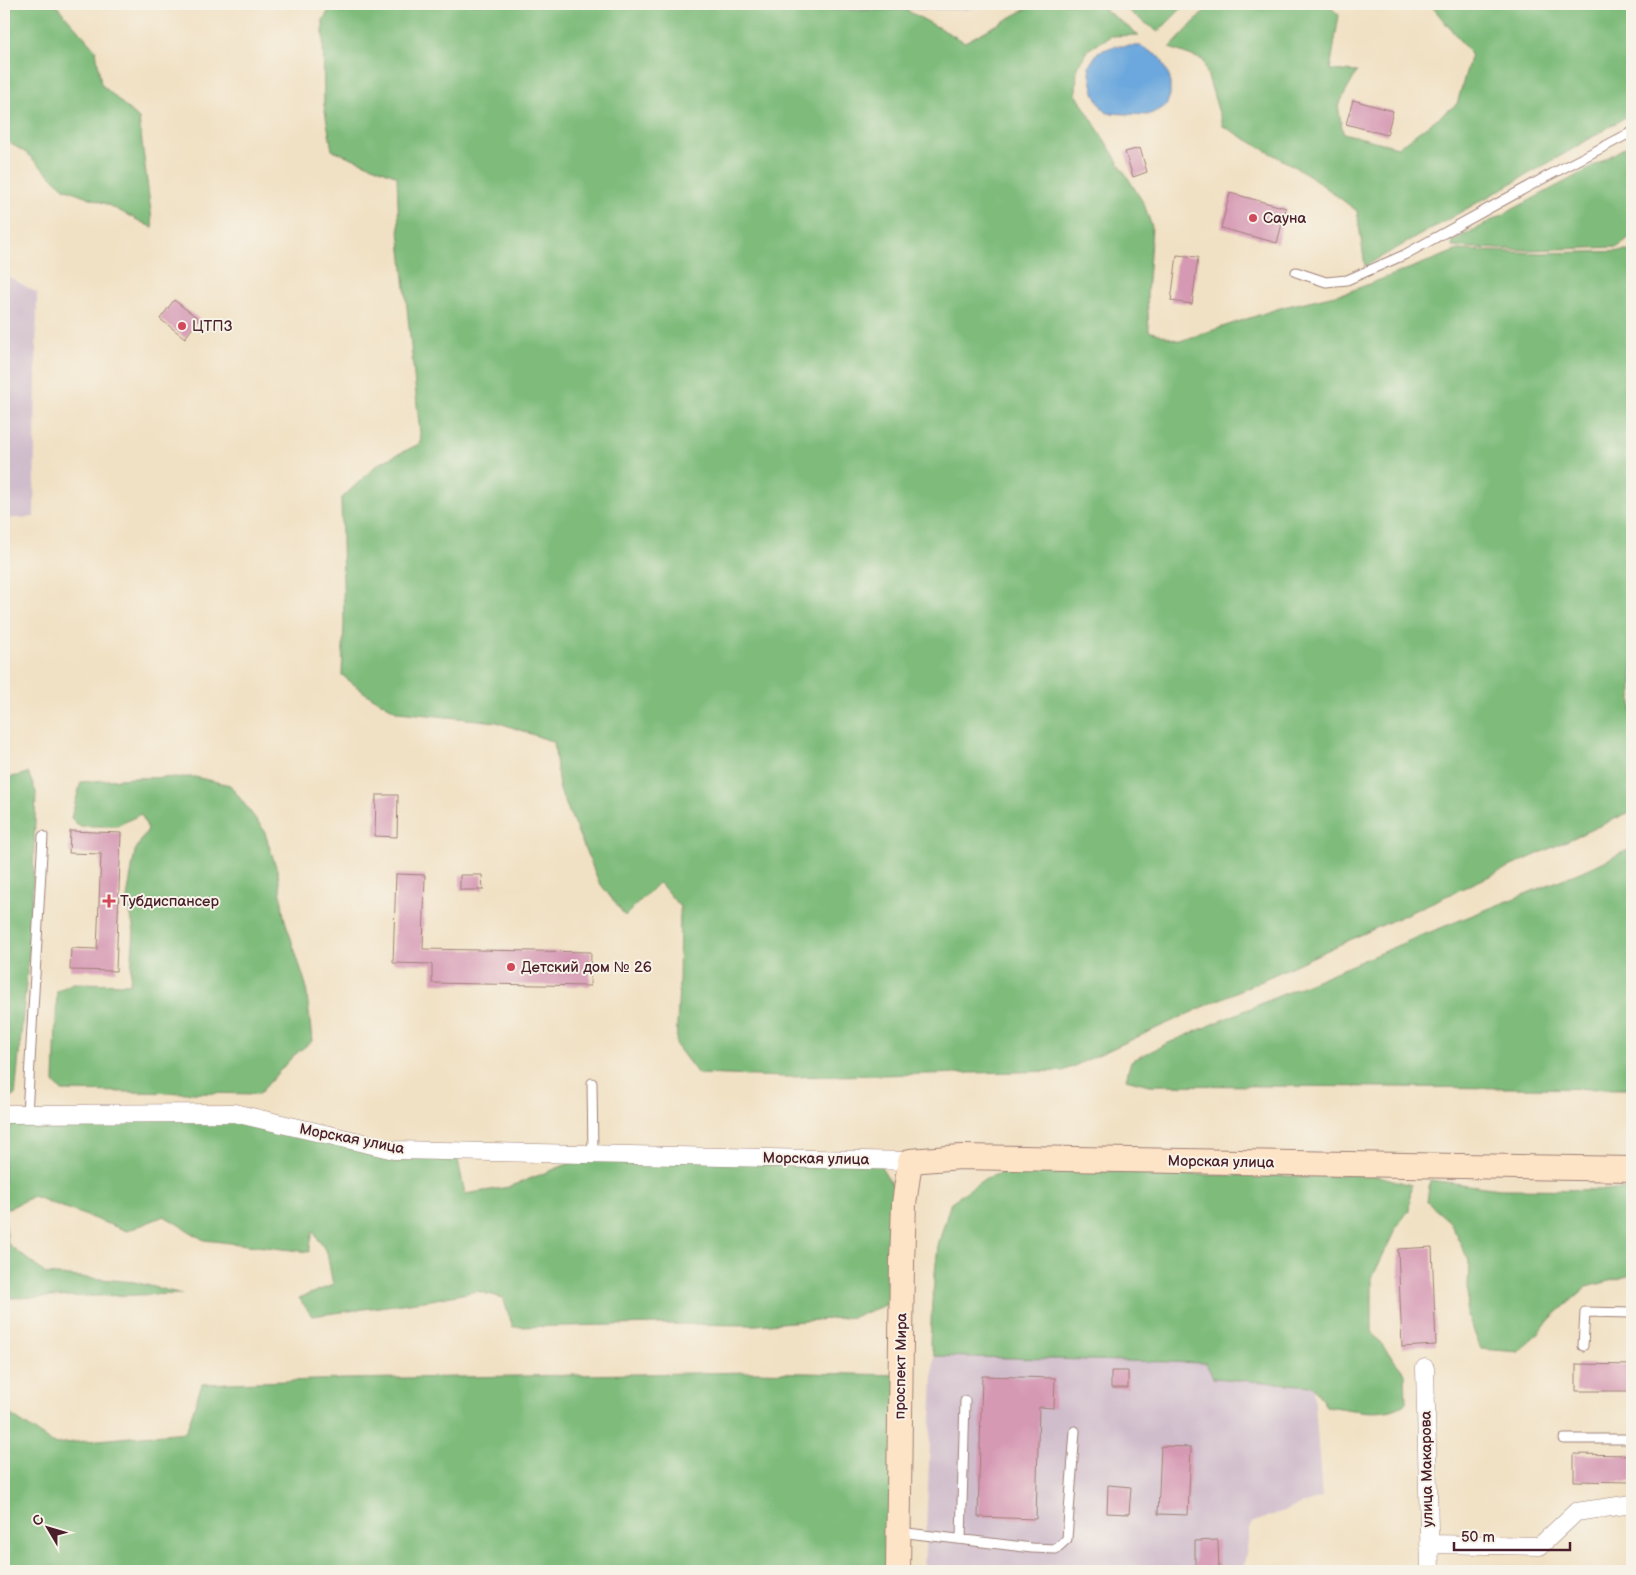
<svg xmlns="http://www.w3.org/2000/svg" width="1636" height="1575" font-family="'Balsamiq Sans',sans-serif">
<style>
.industrial{fill:#d0bdcc}
.forest{fill:#7fbc7c;stroke:#646e54}
.water{fill:#6ca8dd;stroke:#5b6484}
.building{fill:#d699b4}
.lines{fill:none;stroke-linecap:round;stroke-linejoin:round}
.lane-casing{stroke:#9e8078;stroke-width:11}
.street-casing{stroke:#9e8078;stroke-width:19}
.secondary-casing{stroke:#9e8078;stroke-width:26}
.lane{stroke:#fff;stroke-width:9}
.street{stroke:#fff;stroke-width:18}
.secondary{stroke:#fee4c6;stroke-width:24}
.poi-dot{fill:#d1495b;stroke:#f7f3e8;stroke-width:2}
.labels{text-anchor:middle;dominant-baseline:central;stroke-width:4;stroke-linejoin:round;paint-order:stroke}
.poi-label{font-size:15px;fill:#4a1f2b;stroke:#f7f3e8;text-anchor:start}
.street-label{font-size:15px;fill:#4a1f2b;stroke:#f7f3e8}
</style>
<rect width="100%" height="100%" fill="#f7f3e8"/>
<filter id="ink" filterUnits="userSpaceOnUse"><feTurbulence type="fractalNoise" baseFrequency=".02" numOctaves="2"/><feDisplacementMap in="SourceGraphic" scale="10" xChannelSelector="R" yChannelSelector="G"/><feConvolveMatrix kernelMatrix="1 2 1 2 8 2 1 2 1" color-interpolation-filters="sRGB"/></filter>
<filter id="wash" filterUnits="userSpaceOnUse"><feTurbulence type="fractalNoise" baseFrequency=".0096" numOctaves="4" result="noise"/><feDisplacementMap in="SourceGraphic" scale="20" xChannelSelector="R" yChannelSelector="G"/><feGaussianBlur stdDeviation="1.12" result="paint"/><feColorMatrix in="noise" values="0 0 0 0 0 0 0 0 0 0 0 0 0 0 0 0 0 1.4 0 .05"/><feComposite in="paint" operator="in"/></filter>
<g filter="url(#wash)">
<rect width="100%" height="100%" fill="#f1e1c4"/>
<path class="industrial" d="M773 4H983L966 10H825Z
M4 274 37 293 34 517 4 519Z
M934 1356 1312 1365 1322 1497 1251 1523 1243 1571H924Z"/>
<path class="forest" d="M4 4H55L96 50 101 84 139 119 153 228 106 204 64 188 26 153 4 139Z
M333 4H773L825 10H906L965 42 1026 9 1039 4H1097L1139 35 1111 36 1089 49 1077 67 1076 94 1144 204 1152 227 1147 294 1149 331 1180 341 1283 307 1348 292 1458 250 1541 253 1632 251V811L1063 1071 785 1077 698 1074 676 1045 679 986 680 907 659 882 625 916 599 882 559 788 554 742 497 722 398 712 365 693 342 675 344 622 341 499 378 464 421 443 399 230 397 176 332 150 324 105 323 20Z
M1119 4H1186L1158 32Z
M1211 4H1327L1339 15 1330 70 1357 72 1338 106 1343 133 1398 147 1457 104 1471 54 1430 4H1632V113L1571 150 1365 266 1357 211 1309 175 1223 126 1203 60 1170 48Z
M1632 143V235L1618 247 1527 250 1452 247 1453 241 1587 170Z
M28 773 36 792 31 933 15 1096H4V779Z
M195 777 230 785 264 830 278 873 284 917 306 985 312 1041 293 1056 259 1094 62 1091 54 1082 57 991 73 983 130 984 134 931 127 898 135 851 148 829 141 814 117 826H79L71 818 81 782 133 778Z
M1632 848V1089L1149 1085 1126 1079 1131 1061 1166 1044 1413 939 1590 868Z
M234 1113 394 1150 456 1151 465 1194 509 1187 593 1154 877 1160 904 1204 902 1299 853 1317 756 1325 661 1324 513 1327 503 1298 477 1291 431 1300 312 1316 299 1298 333 1285 327 1253 313 1231 309 1252 204 1240 164 1216 127 1231 33 1196 4 1211 8 1244 46 1274 134 1282 182 1294 4 1298V1114Z
M1020 1167 1208 1175 1292 1176 1372 1174 1411 1185 1409 1210 1396 1228 1372 1278V1332L1405 1374 1406 1403C1385 1419 1350 1409 1326 1406L1313 1386 1213 1378 1206 1363 934 1356 930 1344 932 1302 938 1245 951 1202 986 1178Z
M1430 1180 1500 1189 1615 1190 1632 1188V1275L1587 1287 1553 1316 1520 1352 1481 1349 1467 1315 1469 1261 1450 1222 1427 1202Z
M755 1372 901 1375 898 1571H4V1403L11 1415 54 1444 186 1432 202 1384 344 1379Z"/>
<path class="water" d="M1115 46H1141L1161 58 1170 79V95L1166 106 1148 115 1107 113C1093 100 1092 84 1089 66L1098 52Z"/>
<g id="blocks">
<path class="building" d="M1353 100 1393 111 1387 135 1346 124Z
M1140 148 1147 172 1133 177 1125 152Z
M1230 193 1286 208 1277 243 1221 228Z
M1177 255 1198 257 1192 304 1171 301Z
M174 300 199 319 185 338 160 319Z
M376 795H398L397 837 375 836Z
M70 831 121 833 116 971 70 970 71 948 97 949 101 854 69 853Z
M396 874 425 875 423 949 591 952 590 986 432 983V964L393 963Z
M460 875H482L483 890H460Z
M1432 1247 1436 1345 1402 1347 1398 1249Z
M1576 1364 1632 1365V1391H1576Z
M1111 1371H1128V1388H1111Z
M982 1376 1055 1378 1054 1408 1039 1407 1036 1519 978 1517Z
M1161 1446 1191 1447 1188 1515 1158 1514Z
M1574 1454 1632 1455V1482L1574 1481Z
M1108 1485 1131 1487 1129 1514 1107 1513Z
M1218 1540 1219 1571H1195V1541Z"/>
</g>
</g>
<g filter="url(#ink)">
<use href="#blocks" fill-opacity="0" stroke="#9e8078" stroke-width="1"/>
<g class="lines">
<defs>
<path id="lane" d="M1296 272 1326 282 1347 280 1404 255 1544 178 1632 132
M592 1083 593 1154
M27 1114 43 836
M1583 1346 1585 1312 1632 1313
M1564 1439H1632
M899 1532 1032 1548 1056 1549 1067 1539 1075 1431
M961 1539 965 1401"/>
<path id="street" d="M4 1114 234 1113 394 1150 910 1161
M1425 1368 1430 1571
M1429 1544 1540 1546 1576 1512 1632 1504"/>
<path id="secondary" d="M898 1571 902 1263 904 1204 910 1161 961 1157 1632 1169"/>
</defs>
<use href="#lane" class="lane-casing"/>
<use href="#street" class="street-casing"/>
<use href="#secondary" class="secondary-casing"/>
<use href="#lane" class="lane"/>
<use href="#street" class="street"/>
<use href="#secondary" class="secondary"/>
</g>
</g>
<g class="poi-dot">
<circle cx="1253" cy="218" r="5"/>
<circle cx="182" cy="326" r="5"/>
<path d="M106.5 893.5h5v5h5v5h-5v5h-5v-5h-5v-5h5z"/>
<circle cx="511" cy="967" r="5"/>
</g>
<g class="labels">
<g class="poi-label">
<text x="1263" y="218">Сауна</text>
<text x="192" y="326">ЦТП3</text>
<text x="120" y="901">Тубдиспансер</text>
<text x="521" y="967">Детский дом № 26</text>
</g>
<g class="street-label">
<text transform="translate(352 1139) rotate(11)">Морская улица</text>
<text transform="translate(816 1159) rotate(1)">Морская улица</text>
<text transform="translate(1221 1162) rotate(1)">Морская улица</text>
<text transform="translate(901 1366) rotate(-89)">проспект Мира</text>
<text transform="translate(1427 1469) rotate(-91)">улица Макарова</text>
</g>
</g>
<rect width="1636" height="1575" fill="none" stroke="#f7f3e8" stroke-width="20"/>
<g transform="translate(48 1528) rotate(308)" stroke="#f7f3e8" stroke-width="4" paint-order="stroke">
<path d="M0-4L9 19L0 12L-9 19Z" fill="#4a1f2b"/>
<text y="-8" font-size="14" font-weight="bold" text-anchor="middle" fill="#4a1f2b">С</text>
</g>
<path d="M1454 1542v8h116v-8" fill="none" stroke="#4a1f2b" stroke-width="2.5"/>
<text x="1461" y="1542" font-size="15" fill="#4a1f2b" stroke="#f7f3e8" stroke-width="4" paint-order="stroke">50 m</text>
</svg>
